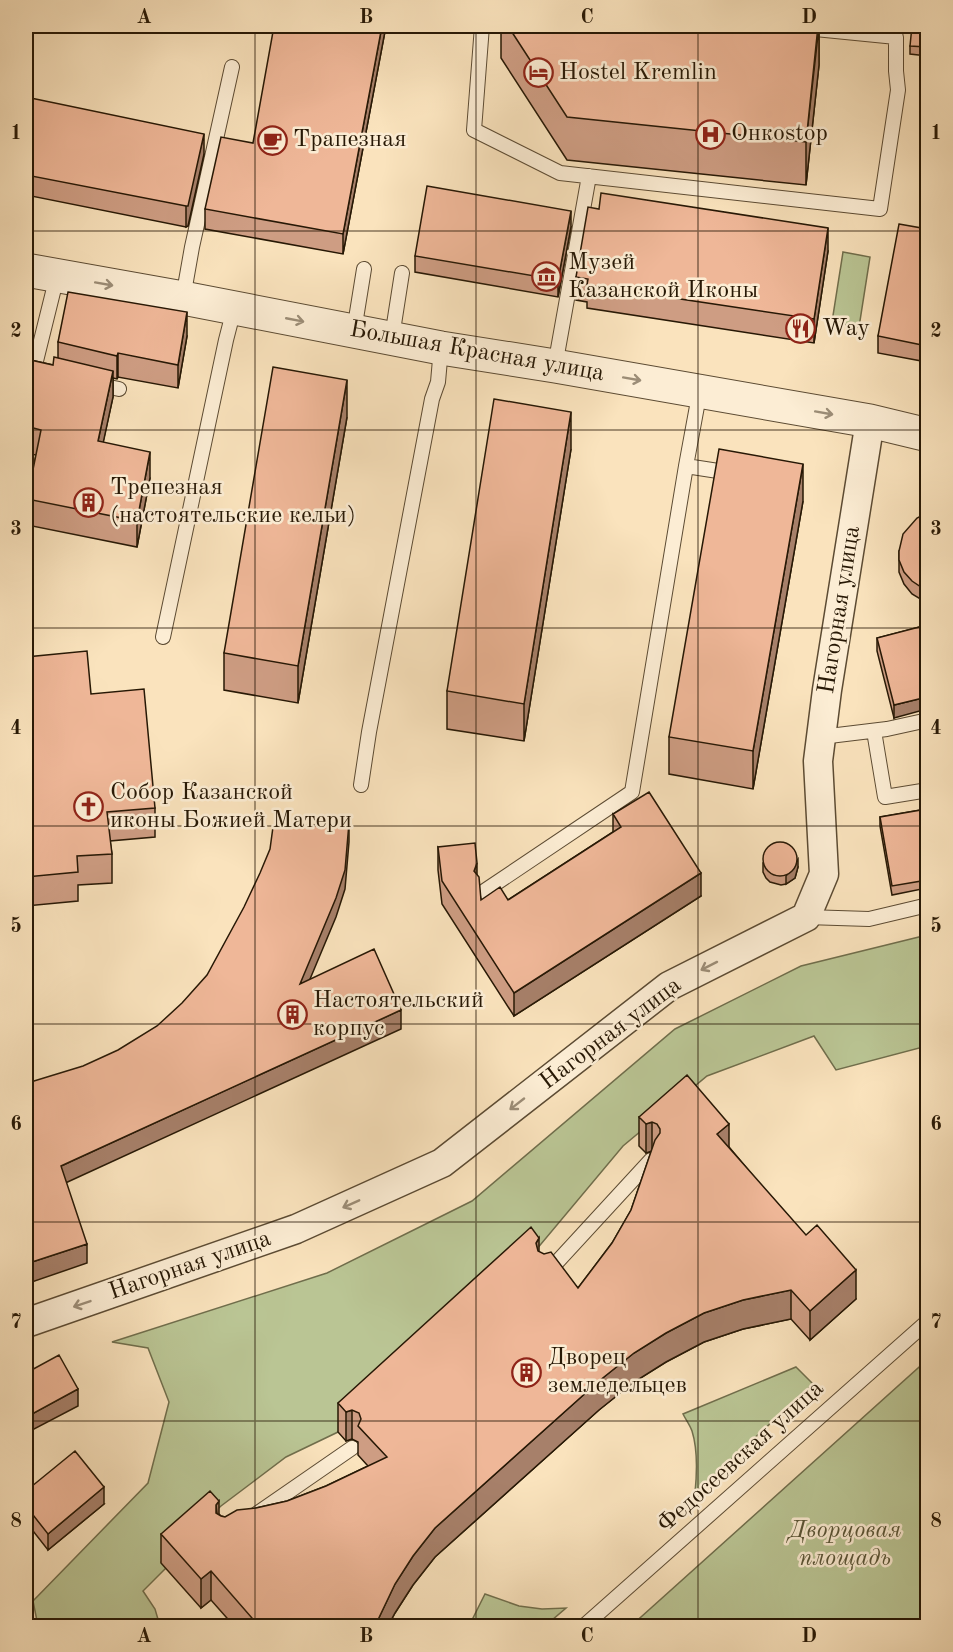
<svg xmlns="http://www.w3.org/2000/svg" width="953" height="1652" font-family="'Old Standard TT',serif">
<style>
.green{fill:#bac594;stroke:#706e4c;stroke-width:1.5}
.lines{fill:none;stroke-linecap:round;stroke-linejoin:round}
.service-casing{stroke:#5c4b33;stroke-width:16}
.minor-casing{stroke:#5c4b33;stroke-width:31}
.tertiary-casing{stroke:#5c4b33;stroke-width:35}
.service{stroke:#fcedd4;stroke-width:14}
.minor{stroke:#fcedd4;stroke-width:28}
.tertiary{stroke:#fcedd4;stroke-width:33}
.wall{fill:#ce9d83;stroke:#271805;stroke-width:1.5}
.shaded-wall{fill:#a7806a;stroke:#271805;stroke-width:1.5}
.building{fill:#efb798;stroke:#271805;stroke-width:1.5}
.oneway{stroke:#9c8d77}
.grid{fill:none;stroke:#271805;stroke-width:1.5;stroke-opacity:0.55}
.labels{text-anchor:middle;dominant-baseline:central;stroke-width:5;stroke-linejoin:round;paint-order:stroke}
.poi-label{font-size:24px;fill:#271805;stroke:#fcedd4;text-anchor:start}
.street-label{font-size:24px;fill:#271805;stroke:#fcedd4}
.park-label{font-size:24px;font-style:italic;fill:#5a5537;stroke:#fcedd4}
.neatline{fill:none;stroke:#271805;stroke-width:2}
.grid-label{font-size:20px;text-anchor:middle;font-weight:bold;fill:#271805}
</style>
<rect width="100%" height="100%" fill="#fae3bd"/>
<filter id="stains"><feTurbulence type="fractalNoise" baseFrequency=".00333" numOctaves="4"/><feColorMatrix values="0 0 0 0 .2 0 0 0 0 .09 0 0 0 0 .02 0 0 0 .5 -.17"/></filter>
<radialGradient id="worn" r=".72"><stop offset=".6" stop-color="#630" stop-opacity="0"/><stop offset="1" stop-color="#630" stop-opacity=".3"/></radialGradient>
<path class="green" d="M843 252 870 257 859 327 832 322Z
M927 935V1046L836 1070 814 1036 707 1076 623 1146 531 1256 338 1432 286 1457 221 1506 161 1562 166 1568 143 1591 155 1609 160 1626H38L33 1601 148 1483 169 1402 148 1348 112 1342 327 1273 472 1201 675 1029 801 966Z
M927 1360V1626H631Z
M796 1367 813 1384 695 1493C697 1473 698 1450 692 1431 690 1425 686 1420 683 1414Z
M485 1594 519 1606 542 1609 566 1608 545 1626H469Z"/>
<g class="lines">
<defs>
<path id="service" d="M482 26 474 130 560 173 880 209 898 90 896 71V37L785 26
M183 298 192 247 232 67
M354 331 364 269
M392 337 402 273
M555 366 589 176
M44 371 34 369 57 276
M95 384 119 389
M686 466 731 473
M163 637 226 340 234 309
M874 731 885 797 928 790
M821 737 887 729 928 720
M361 785 369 732 432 399 438 382 441 348
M483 892 632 792 686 466 700 390
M806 917 869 919 928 905
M547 1273 651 1160
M255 1515 352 1448
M584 1626 928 1321"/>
<path id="minor" d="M26 1323 296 1229 442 1163 669 986 806 917 824 874 818 761 827 690 870 421"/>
<path id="tertiary" d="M26 270 183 298 441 348 555 366 870 421 928 435"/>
</defs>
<use href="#service" class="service-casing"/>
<use href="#minor" class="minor-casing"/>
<use href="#tertiary" class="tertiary-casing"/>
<use href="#service" class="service"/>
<use href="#minor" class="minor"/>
<use href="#tertiary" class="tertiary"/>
</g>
<path class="wall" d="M386 26 343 254 205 229V209Z
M501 26H819V65L806 185 567 160 501 58Z
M927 26V56L910 54V46Z
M26 97 204 154 188 226 186 227 26 195Z
M571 227 558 297 415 272V256Z
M927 229V362L878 353V336Z
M828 251 814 343 587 308V302L576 300V277Z
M187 336 178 388 118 377 117 379 113 378V397L103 442 150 478 137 547 27 525V499L36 455 26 453V359L53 365 58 358V342Z
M347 417 298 703 224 690V653Z
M571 449 524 741 447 729V691Z
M803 501 753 789 669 774V737Z
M927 513V603L912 594 904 584 899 572V551Z
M927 625 894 718 877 651V638Z
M26 657 91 694 155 808V837L110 841 112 854V883L78 885V901L26 906Z
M927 809V888L892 895 880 826V817Z
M613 814 701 896 514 1016 442 904 438 870V847L477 875 481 900H508L613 832Z
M763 863 798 867 795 878 786 884 781 885 770 882 766 878 763 872Z
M639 1117 729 1147 856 1299 810 1340 791 1319 743 1329 704 1342 666 1362 634 1382 599 1410 435 1557 413 1585 395 1613 388 1626H234L211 1600 201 1608 161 1563V1534L219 1514 221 1516 225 1517 256 1508 287 1501 326 1486 368 1466 358 1455V1442L352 1439 346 1441 338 1432V1403L539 1252 578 1288 612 1243 631 1210 651 1152 646 1153 639 1146Z
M26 1491 104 1504 48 1550 26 1522Z"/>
<path class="shaded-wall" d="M382 26H386L343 254V234Z
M819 26V65L806 185V142Z
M204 134V154L188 226 186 227V206Z
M571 211V227L558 297V280Z
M828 228V251L814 343V319Z
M187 312V336L178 388V365Z
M118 353V377L117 379V356Z
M113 371V397L98 467V441Z
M347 380V417L298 703V666Z
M571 412V449L524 741V704Z
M150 452V478L137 547V521Z
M803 464V501L753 789V751Z
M927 697V709L894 718V705Z
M349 823V842L345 889 336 917 300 1003V984Z
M798 859V867L795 878 786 884V876Z
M477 863V885L474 871Z
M701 873V896L514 1016V993Z
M401 1010V1029L61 1185V1166Z
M652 1122V1151L646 1153V1124Z
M729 1124V1153L717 1134Z
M539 1238V1267L536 1243Z
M87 1244V1263L26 1284V1264Z
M856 1270V1299L810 1340V1311Z
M791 1290V1319L743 1329 704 1342 666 1362 634 1382 599 1410 435 1557 413 1585 395 1613 388 1626H375L395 1584 413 1556 435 1528 599 1381 634 1353 666 1333 704 1313 743 1300Z
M78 1389V1406L30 1431 26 1436V1420L30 1415Z
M352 1410V1439L346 1441V1412Z
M104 1487V1504L48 1550V1534Z
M219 1501V1530L216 1505Z
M211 1571V1600L201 1608V1579Z"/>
<path class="building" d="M274 26H382L343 234 205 209 221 137 253 143Z
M508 26H818L806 142 567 117Z
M912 26H927V47L910 46Z
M26 97 204 134 188 206H186L26 175Z
M427 186 571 211 558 280 415 256Z
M601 193 828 228 814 319 587 285 588 279 576 277 588 207 599 209Z
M899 224 927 229V346L878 336Z
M68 292 187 312 178 365 118 353 117 356 58 342Z
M54 357 113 371 98 441 150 452 137 521 27 499 41 430 26 426V359L53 365Z
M273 367 347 380 298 666 224 653Z
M494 399 571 412 524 704 447 691Z
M719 449 803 464 753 751 669 737Z
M927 513V591L912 581 904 572 899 560V551L903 534 917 518Z
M927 625V697L894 705 877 638Z
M87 651 91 694 144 689 155 808 107 812 112 854 77 856 78 872 26 877V657Z
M649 792 701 873 514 993 442 881 438 847 475 843 477 863 474 871 479 877 481 900 500 887 508 900 621 827 613 814Z
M927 809V880L892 886 880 817Z
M349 823 345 870 336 898 300 984 374 949 401 1010 61 1166 87 1244 26 1264V1082L34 1081 83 1066 118 1050 157 1026 182 1003 207 975 244 907 260 873 270 849 273 827Z
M763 859a17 17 0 1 1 34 0a17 17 0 1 1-34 0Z
M687 1075 729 1124 717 1134 806 1235 817 1225 856 1270 810 1311 791 1290 743 1300 704 1313 666 1333 634 1353 599 1381 435 1528 413 1556 395 1584 375 1626H259L211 1571 201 1579 161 1534 210 1491 219 1501 216 1505V1513L221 1516 225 1517 237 1510 256 1508 287 1501 326 1486 387 1457 358 1426 361 1419 359 1413 352 1410 346 1412 338 1403 531 1227 539 1238 536 1243 538 1251 544 1254 551 1252 578 1288 612 1243 631 1210 655 1140 660 1133V1129L657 1124 652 1122 646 1124 639 1117Z
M59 1355 78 1389 30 1415 26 1420V1373Z
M75 1451 104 1487 48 1534 26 1506V1491Z"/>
<defs><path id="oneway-shaft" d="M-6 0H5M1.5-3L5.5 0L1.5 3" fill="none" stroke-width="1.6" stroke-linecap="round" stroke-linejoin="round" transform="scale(1.5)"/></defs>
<g class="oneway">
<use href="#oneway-shaft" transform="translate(104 284) rotate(10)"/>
<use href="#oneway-shaft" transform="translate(295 320) rotate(11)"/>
<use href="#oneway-shaft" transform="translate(632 379) rotate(10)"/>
<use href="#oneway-shaft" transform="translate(824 413) rotate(10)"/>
<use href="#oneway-shaft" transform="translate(709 966) rotate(153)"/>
<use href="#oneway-shaft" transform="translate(517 1104) rotate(142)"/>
<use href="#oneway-shaft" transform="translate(351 1204) rotate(156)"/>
<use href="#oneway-shaft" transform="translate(82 1304) rotate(161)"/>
</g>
<path class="grid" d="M255 26V1626M476 26V1626M698 26V1626M26 231H928M26 430H928M26 628H928M26 826H928M26 1024H928M26 1222H928M26 1421H928"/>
<defs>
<symbol id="hotel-ring" viewBox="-11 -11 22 22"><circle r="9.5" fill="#fcedd4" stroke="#8f2418" stroke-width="1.5"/><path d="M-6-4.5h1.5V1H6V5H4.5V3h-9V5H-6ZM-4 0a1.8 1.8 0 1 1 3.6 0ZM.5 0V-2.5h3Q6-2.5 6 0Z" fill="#8f2418"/></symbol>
<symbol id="hospital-ring" viewBox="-11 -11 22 22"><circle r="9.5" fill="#fcedd4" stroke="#8f2418" stroke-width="1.5"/><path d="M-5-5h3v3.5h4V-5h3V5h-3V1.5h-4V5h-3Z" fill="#8f2418"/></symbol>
<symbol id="cafe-ring" viewBox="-11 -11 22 22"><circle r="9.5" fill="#fcedd4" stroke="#8f2418" stroke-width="1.5"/><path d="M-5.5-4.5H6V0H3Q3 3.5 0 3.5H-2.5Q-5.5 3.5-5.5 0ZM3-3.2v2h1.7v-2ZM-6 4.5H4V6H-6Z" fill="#8f2418"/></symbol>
<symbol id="museum-ring" viewBox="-11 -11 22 22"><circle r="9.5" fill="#fcedd4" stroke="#8f2418" stroke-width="1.5"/><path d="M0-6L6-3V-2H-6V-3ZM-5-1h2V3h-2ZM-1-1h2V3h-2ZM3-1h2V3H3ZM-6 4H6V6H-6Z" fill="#8f2418"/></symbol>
<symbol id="restaurant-ring" viewBox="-11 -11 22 22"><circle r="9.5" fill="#fcedd4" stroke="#8f2418" stroke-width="1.5"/><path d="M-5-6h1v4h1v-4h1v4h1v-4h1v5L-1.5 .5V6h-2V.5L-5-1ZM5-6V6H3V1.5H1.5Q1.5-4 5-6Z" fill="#8f2418"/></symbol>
<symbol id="building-ring" viewBox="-11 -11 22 22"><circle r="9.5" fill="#fcedd4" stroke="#8f2418" stroke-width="1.5"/><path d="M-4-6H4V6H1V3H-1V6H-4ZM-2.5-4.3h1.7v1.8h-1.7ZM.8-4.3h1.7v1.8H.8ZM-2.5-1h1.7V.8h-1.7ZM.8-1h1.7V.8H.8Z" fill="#8f2418"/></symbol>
<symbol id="church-ring" viewBox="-11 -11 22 22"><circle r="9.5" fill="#fcedd4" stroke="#8f2418" stroke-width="1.5"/><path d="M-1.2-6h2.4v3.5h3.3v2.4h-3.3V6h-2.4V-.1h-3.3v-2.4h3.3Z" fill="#8f2418"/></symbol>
</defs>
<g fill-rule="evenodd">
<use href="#hotel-ring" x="522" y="56" width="33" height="33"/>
<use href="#hospital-ring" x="694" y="118" width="33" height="33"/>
<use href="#cafe-ring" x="256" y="124" width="33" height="33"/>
<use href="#museum-ring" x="530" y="260" width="33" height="33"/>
<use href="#restaurant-ring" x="784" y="312" width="33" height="33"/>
<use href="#building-ring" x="72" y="486" width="33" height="33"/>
<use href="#church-ring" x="72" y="790" width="33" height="33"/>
<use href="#building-ring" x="276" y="998" width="33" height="33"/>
<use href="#building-ring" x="510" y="1356" width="33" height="33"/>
</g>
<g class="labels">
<g class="poi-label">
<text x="559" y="73">Hostel Kremlin</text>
<text x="731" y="134">Онкоstop</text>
<text x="293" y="140">Трапезная</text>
<text x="568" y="263">Музей<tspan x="568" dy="28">Казанской Иконы</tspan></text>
<text x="822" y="329">Way</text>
<text x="110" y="488">Трепезная<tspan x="110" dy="28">(настоятельские кельи)</tspan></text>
<text x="110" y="793">Собор Казанской<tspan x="110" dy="28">иконы Божией Матери</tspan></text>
<text x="313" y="1001">Настоятельский<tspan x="313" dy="28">корпус</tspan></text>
<text x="548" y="1358">Дворец<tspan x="548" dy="28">земледельцев</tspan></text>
</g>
<g class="street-label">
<text transform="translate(477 352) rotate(10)">Большая Красная улица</text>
<text transform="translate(840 610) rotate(-81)">Нагорная улица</text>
<text transform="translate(611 1034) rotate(-37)">Нагорная улица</text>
<text transform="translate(190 1266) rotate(-19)">Нагорная улица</text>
<text transform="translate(741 1457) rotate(-42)">Федосеевская улица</text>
</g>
<g class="park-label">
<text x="845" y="1531">Дворцовая<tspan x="845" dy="28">площадь</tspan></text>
</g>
</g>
<rect width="953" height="1652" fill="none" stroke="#fae3bd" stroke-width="66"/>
<rect x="33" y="33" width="887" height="1586" class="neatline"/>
<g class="grid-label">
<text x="144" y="23">A</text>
<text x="366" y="23">B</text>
<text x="587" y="23">C</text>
<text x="809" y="23">D</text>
<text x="16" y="139">1</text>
<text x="936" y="139">1</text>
<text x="16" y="337">2</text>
<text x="936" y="337">2</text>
<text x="16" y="535">3</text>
<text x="936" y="535">3</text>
<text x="16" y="734">4</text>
<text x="936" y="734">4</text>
<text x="16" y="932">5</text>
<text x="936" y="932">5</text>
<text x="16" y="1130">6</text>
<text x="936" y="1130">6</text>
<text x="16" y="1328">7</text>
<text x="936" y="1328">7</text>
<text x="16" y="1527">8</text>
<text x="936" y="1527">8</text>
<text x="144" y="1642">A</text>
<text x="366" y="1642">B</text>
<text x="587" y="1642">C</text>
<text x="809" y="1642">D</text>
</g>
<rect width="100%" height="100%" filter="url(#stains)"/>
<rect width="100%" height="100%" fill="url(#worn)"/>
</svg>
